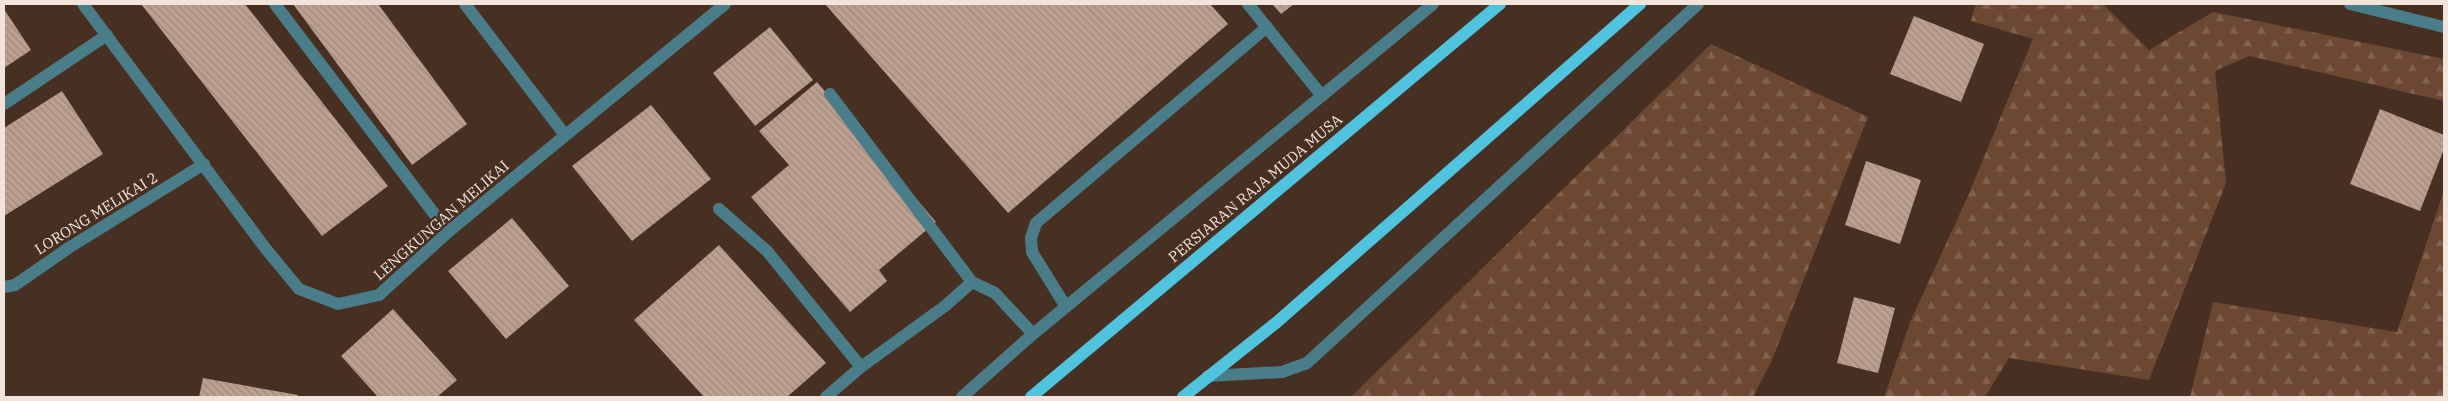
<svg xmlns="http://www.w3.org/2000/svg" width="2448" height="401" font-family="'IBM Plex Serif',serif">
<style>
.forest{fill:url(#forest-firs)}
.building{fill:url(#building-back-hatch)}
.lines{fill:none;stroke-linecap:round;stroke-linejoin:round}
.minor{stroke:#4a7d8a;stroke-width:12}
.major{stroke:#4fc4df;stroke-width:12}
.labels{text-anchor:middle;dominant-baseline:central;stroke-width:5;stroke-linejoin:round;paint-order:stroke}
.street-label{font-size:15px;fill:#f3e4db;stroke:#472f21}
</style>
<defs>
<pattern id="forest-firs" width="22" height="20" patternUnits="userSpaceOnUse" patternTransform="scale(1.25)"><rect width="22" height="20" fill="#6c4833"/><path d="M5 1l3.5 6h-7zM16 11l3.5 6h-7z" fill="#816250"/></pattern>
<pattern id="building-back-hatch" width="6" height="6" patternUnits="userSpaceOnUse" patternTransform="scale(1.25)"><rect width="6" height="6" fill="#bc9f8e"/><path d="M-1 5l2 2M0 0l6 6M5-1l2 2" fill="none" stroke="#9f887b"/></pattern>
</defs>
<rect width="100%" height="100%" fill="#472f21"/>
<path class="forest" d="M1976 4H2103L2149 50 2213 12 2444 59V101L2249 56 2215 71 2226 183 2149 380 2009 358 1985 397H1884L1911 320 1967 198 2033 39 1971 21Z
M1711 44 1868 117 1772 360 1753 397H1351Z
M2444 190V397H2190L2213 302 2397 332Z"/>
<path class="building" d="M141 4H245L388 186 322 236Z
M293 4H378L467 124 412 165Z
M825 4H1210L1228 24 1008 213Z
M1272 4H1294L1281 14Z
M4 9 31 50 4 68Z
M1914 16 1984 44 1961 102 1890 74Z
M770 27 813 80 755 126 713 73Z
M817 82 936 222 879 270 887 281 850 312 751 197 789 165 759 131Z
M62 91 103 154 4 216V128Z
M651 105 711 179 632 241 572 166Z
M2380 109 2444 135V149L2420 211 2350 184Z
M1866 161 1921 180 1900 244 1845 225Z
M512 218 569 286 506 339 448 271Z
M719 245 826 363 787 397H704L634 320Z
M1854 297 1895 308 1878 373 1837 363Z
M393 309 457 380 437 397H378L341 356Z
M203 378 298 395V397H199Z"/>
<g class="lines">
<path class="minor" d="M83 4 266 249 299 289 338 304 379 295 448 232 725 4
M275 4 448 232
M465 4 565 135
M1248 4 1322 96
M2350 4 2444 27
M830 94 972 282
M4 104 107 35
M719 209 767 251 861 367 945 306 972 282 995 293 1033 334
M4 287 15 285 70 247 204 164
M1066 307 1032 252 1031 238 1036 223 1267 27
M1208 376 1282 372 1307 363 1698 4
M826 397 861 367
M962 397 1033 334 1433 4"/>
<path class="major" d="M1031 397 1500 4
M1183 397 1277 322 1640 4"/>
</g>
<g class="labels">
<g class="street-label">
<text transform="translate(1255 188) rotate(-40)">PERSIARAN RAJA MUDA MUSA</text>
<text transform="translate(96 213) rotate(-32)">LORONG MELIKAI 2</text>
<text transform="translate(441 220) rotate(-41)">LENGKUNGAN MELIKAI</text>
</g>
</g>
<rect width="2448" height="401" fill="none" stroke="#f3e4db" stroke-width="10"/>
</svg>
